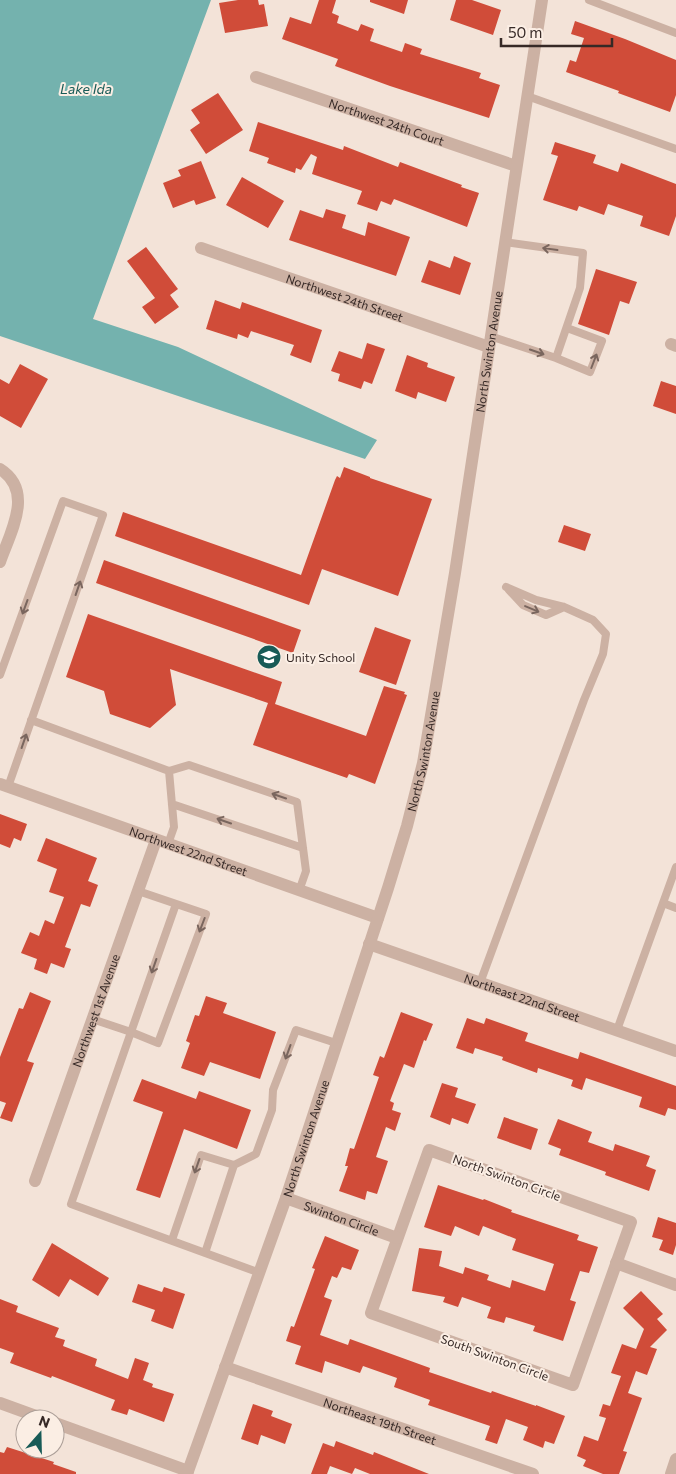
<svg xmlns="http://www.w3.org/2000/svg" width="676" height="1474" font-family="Commissioner,sans-serif">
<style>
.water{fill:#74b2ae}
.building{fill:#d04c39}
.lines{fill:none;stroke-linecap:round;stroke-linejoin:round}
.service{stroke:#ccb1a3;stroke-width:8}
.minor{stroke:#ccb1a3;stroke-width:12}
.tertiary{stroke:#ccb1a3;stroke-width:12}
.oneway{stroke:#7a665e}
.labels{text-anchor:middle;dominant-baseline:central;stroke-width:4;stroke-linejoin:round;paint-order:stroke}
.street-label{font-size:12px;fill:#362926;stroke:#fbeee4}
.poi-label{font-size:12px;fill:#362926;stroke:#fbeee4;text-anchor:start}
.water-label{font-size:14px;font-style:italic;fill:#185b57;stroke:#fbeee4}
</style>
<rect width="100%" height="100%" fill="#f3e3d8"/>
<path class="water" d="M0 0H211L93 319 178 347 377 440 365 459 0 336Z"/>
<path class="building" d="M238 0H258L259 5 264 4 268 26 225 33 219 3Z
M319 0H336L332 13 339 16 337 23 358 31 361 24 374 29 370 41 402 52 405 43 422 49 420 54 481 73 479 78 500 85 489 118 390 86 335 66 338 59 282 39 290 17 311 24Z
M370 0H408L404 14 370 2Z
M456 0H472L501 10 493 35 450 20Z
M575 21 625 39 676 60V95L670 112 618 93 619 91 566 72 570 60 576 62 584 38 571 34Z
M218 93 243 130 206 154 190 130 200 123 191 110Z
M258 122 343 150 344 146 398 167 400 162 462 185 461 187 479 193 467 227 394 199 391 205 381 201 377 211 357 204 362 191 312 174 317 157 311 154 301 170 296 168 295 173 267 163 269 158 249 151Z
M555 142 596 155 593 163 618 172 621 163 676 184V216L669 236 640 226 643 216 608 204 604 215 579 206 577 211 543 200 558 156 551 154Z
M201 161 216 198 196 205 194 200 173 208 163 183 181 176 178 170Z
M242 177 284 201 268 228 226 205Z
M326 209 346 215 342 228 365 236 368 222 410 237 396 276 289 240 300 210 323 218Z
M146 247 178 289 170 295 179 307 155 324 142 307 155 298 127 261Z
M454 256 471 263 460 295 421 282 429 260 450 268Z
M596 269 637 282 629 304 620 301 609 335 578 324Z
M215 300 240 309 242 302 322 330 311 363 290 355 294 345 251 331 248 338 238 334 237 339 206 329Z
M367 343 385 349 372 384 364 381 361 389 338 381 340 374 331 371 339 351 362 359Z
M407 355 428 363 427 367 455 377 446 402 418 392 416 399 395 391Z
M20 364 48 379 21 428 0 416V379L9 384Z
M661 381 676 386V414L653 406Z
M344 467 370 477V478L432 499 398 596 322 569 309 605 115 536 123 512 301 575 335 480 337 476 340 478Z
M564 525 591 534 585 551 558 542Z
M104 560 301 630 293 653 96 583Z
M88 614 282 682 275 704 366 736 384 686 405 692 404 694 407 695 375 784 349 774 347 778 253 745 268 703 170 669 176 705 150 728 110 714 104 691 66 677Z
M375 627 411 640 396 685 359 672Z
M0 814 27 824 21 841 14 838 10 848 0 844Z
M46 838 97 858 88 881 98 885 90 907 81 904 65 947 71 949 64 968 51 963 47 974 34 969 37 959 21 953 30 932 39 936 45 920 54 924 64 897 49 892 57 869 37 861Z
M30 992 51 1001 27 1061 34 1063 12 1122 0 1118 6 1103 0 1101V1057L19 1008 23 1009Z
M206 996 227 1003 223 1013 276 1032 260 1079 210 1062 204 1076 181 1068 190 1043 186 1041 195 1015 199 1016Z
M401 1012 433 1024 426 1041 424 1040 414 1068 404 1064 390 1101 394 1103 392 1110 401 1113 395 1131 386 1127 376 1157 388 1161 377 1194 367 1191 365 1200 339 1191 348 1166H345L350 1148 354 1149 379 1077 373 1075 380 1056 384 1058Z
M467 1018 484 1024 486 1018 528 1033 525 1041 557 1052 578 1059 580 1052 676 1086V1110L668 1108 665 1116 639 1107 642 1097 586 1078 582 1090 571 1086 573 1080 538 1068 537 1073 502 1060 503 1057 475 1048 473 1054 456 1048Z
M142 1079 196 1099 199 1091 251 1110 237 1149 184 1129 160 1198 136 1190 163 1112 133 1101Z
M442 1083 458 1088 455 1097 476 1104 468 1124 452 1118 450 1125 430 1117Z
M504 1117 538 1129 531 1150 497 1138Z
M558 1119 592 1132 588 1142 613 1151 615 1144 650 1156 646 1166 656 1170 649 1191 605 1175 606 1172 559 1155 561 1149 548 1144Z
M438 1185 483 1200 484 1199 512 1210 511 1212 579 1235 577 1240 598 1247 589 1273 580 1271 570 1300 576 1302 563 1341 533 1331 535 1326 506 1317 504 1323 487 1318 491 1307 462 1297 458 1307 443 1302 445 1297 412 1291 419 1248 442 1251 439 1266 463 1274 465 1267 489 1275 487 1280 510 1288 512 1280 545 1291 554 1264 512 1250 516 1239 483 1226 479 1236 455 1226 451 1236 424 1227Z
M658 1217 676 1223V1245L673 1255 659 1250 663 1240 652 1237Z
M325 1236 359 1250 351 1270 342 1267 337 1278 332 1276 324 1297 332 1300 320 1335 348 1345 350 1339 430 1368 429 1372 491 1393 492 1391 536 1406V1405L565 1416 554 1444 545 1441 543 1448 523 1440 528 1427 506 1419 497 1444 485 1440 490 1426 428 1405 430 1400 394 1387 397 1378 363 1366 360 1373 325 1361 322 1373 295 1364 301 1346 286 1341 291 1326 294 1327 315 1269 312 1268Z
M52 1243 109 1278 98 1296 70 1279 59 1297 32 1280Z
M138 1284 162 1292 164 1287 185 1294 173 1329 151 1321 155 1310 132 1302Z
M641 1291 663 1314 657 1319 667 1330 650 1347 657 1349 647 1375 636 1371 628 1393 642 1398 623 1451 627 1452 619 1474H603L583 1466 586 1460 577 1456 584 1436 598 1441 606 1418 599 1416 603 1404 610 1406 621 1376 611 1373 622 1344 636 1349 644 1329 623 1308Z
M0 1299 18 1306 16 1312 59 1328 55 1337 65 1340 63 1346 97 1359 95 1366 128 1379 135 1358 149 1363 143 1380 153 1384 152 1387 174 1394 164 1422 129 1409 127 1415 111 1410 115 1400 52 1376 51 1378 10 1363 14 1353 0 1348Z
M253 1404 273 1411 271 1416 292 1424 285 1444 261 1435 258 1445 241 1439Z
M336 1441 373 1455 374 1452 429 1474H370L355 1468 352 1474 330 1466 327 1474H311L323 1443 334 1447Z
M7 1447 54 1462 53 1464 76 1472V1474H0V1452L4 1453Z"/>
<g class="lines">
<path class="service" d="M589 0 676 33
M527 96 676 149
M490 336 556 358 580 288 583 253 505 242
M556 358 590 372 602 341 567 328
M509 590 523 605 546 615 564 607
M0 675 63 501 103 515 8 787
M31 720 169 771 174 827 168 844
M169 771 189 765 297 802 306 871 299 891
M172 804 303 848
M138 891 206 914 158 1043 131 1032 71 1204 260 1273
M663 903 676 908
M480 983 584 700 603 654 606 634 593 620 564 607 536 600 506 587
M92 1019 131 1032 176 904
M617 1030 676 867
M172 1240 201 1155 234 1165 256 1154 272 1110 273 1090 296 1030 336 1043
M205 1253 234 1165"/>
<g class="minor">
<path id="s1" d="M256 77 516 166"/>
<path id="s2" d="M201 248 489 347"/>
<path d="M671 344 676 346"/>
<path d="M0 469C35 491 10 533 0 562"/>
<path id="s3" d="M0 784 378 918"/>
<path d="M429 1150 631 1222 573 1385 371 1313Z"/>
<path id="s4" d="M35 1181 156 840"/>
<path id="s5" d="M286 1198 397 1238"/>
<path d="M616 1263 676 1285"/>
<path id="s6" d="M225 1367 533 1474"/>
<path d="M0 1403 44 1419"/>
<path d="M55 1423 188 1471"/>
<path id="s7" d="M187 1474 286 1198 388 888 407 826 423 763 455 573 542 0"/>
</g>
<g class="tertiary">
<path id="s8" d="M369 944 676 1051"/>
<path d="M671 1474 676 1459"/>
</g>
</g>
<defs><path id="oneway-shaft" d="M-6 0H5M1.5-3L5.5 0L1.5 3" fill="none" stroke-width="1.6" stroke-linecap="round" stroke-linejoin="round" transform="scale(1.25)"/></defs>
<g class="oneway">
<use href="#oneway-shaft" transform="translate(550 249) rotate(-172)"/>
<use href="#oneway-shaft" transform="translate(537 352) rotate(19)"/>
<use href="#oneway-shaft" transform="translate(594 361) rotate(-69)"/>
<use href="#oneway-shaft" transform="translate(78 588) rotate(-71)"/>
<use href="#oneway-shaft" transform="translate(25 607) rotate(110)"/>
<use href="#oneway-shaft" transform="translate(532 609) rotate(23)"/>
<use href="#oneway-shaft" transform="translate(24 741) rotate(-71)"/>
<use href="#oneway-shaft" transform="translate(279 796) rotate(-161)"/>
<use href="#oneway-shaft" transform="translate(224 821) rotate(-161)"/>
<use href="#oneway-shaft" transform="translate(202 925) rotate(111)"/>
<use href="#oneway-shaft" transform="translate(154 966) rotate(109)"/>
<use href="#oneway-shaft" transform="translate(288 1052) rotate(110)"/>
<use href="#oneway-shaft" transform="translate(197 1166) rotate(109)"/>
</g>
<defs>
<symbol id="school-disc" viewBox="-11 -11 22 22"><circle r="9.5" fill="#185b57" stroke="#fbeee4"/><path d="M0-5L7-2L0 1L-7-2ZM-4 1L0 2.5L4 1V4Q0 6-4 4Z" fill="#fff"/></symbol>
</defs>
<g fill-rule="evenodd">
<use href="#school-disc" x="255" y="643" width="28" height="28"/>
</g>
<g class="labels">
<g class="street-label">
<text stroke="none"><textPath href="#s1" startOffset="138">Northwest 24th Court</textPath></text>
<text stroke="none"><textPath href="#s2" startOffset="152">Northwest 24th Street</textPath></text>
<text stroke="none"><textPath href="#s7" startOffset="1166">North Swinton Avenue</textPath></text>
<text stroke="none"><textPath href="#s7" startOffset="761">North Swinton Avenue</textPath></text>
<text stroke="none"><textPath href="#s3" startOffset="200">Northwest 22nd Street</textPath></text>
<text stroke="none"><textPath href="#s8" startOffset="162">Northeast 22nd Street</textPath></text>
<text stroke="none"><textPath href="#s4" startOffset="181">Northwest 1st Avenue</textPath></text>
<text stroke="none"><textPath href="#s7" startOffset="356">North Swinton Avenue</textPath></text>
<text transform="translate(507 1177) rotate(20)">North Swinton Circle</text>
<text stroke="none"><textPath href="#s5" startOffset="59">Swinton Circle</textPath></text>
<text transform="translate(495 1357) rotate(20)">South Swinton Circle</text>
<text stroke="none"><textPath href="#s6" startOffset="164">Northeast 19th Street</textPath></text>
</g>
<g class="poi-label">
<text x="286" y="657">Unity School</text>
</g>
<g class="water-label">
<text x="86" y="88">Lake Ida</text>
</g>
</g>
<g transform="translate(40 1434) rotate(20)"><circle r="24" fill="#fbeee4" stroke="#ac9f98"/>
<path d="M0-4L9 19L0 12L-9 19Z" fill="#185b57"/>
<text y="-8" font-size="14" font-weight="bold" text-anchor="middle" fill="#362926">N</text>
</g>
<path d="M501 38v8h111v-8" fill="none" stroke="#362926" stroke-width="2.5"/>
<text x="508" y="38" font-size="15" fill="#362926" stroke="#fbeee4" stroke-width="4" paint-order="stroke">50 m</text>
</svg>
